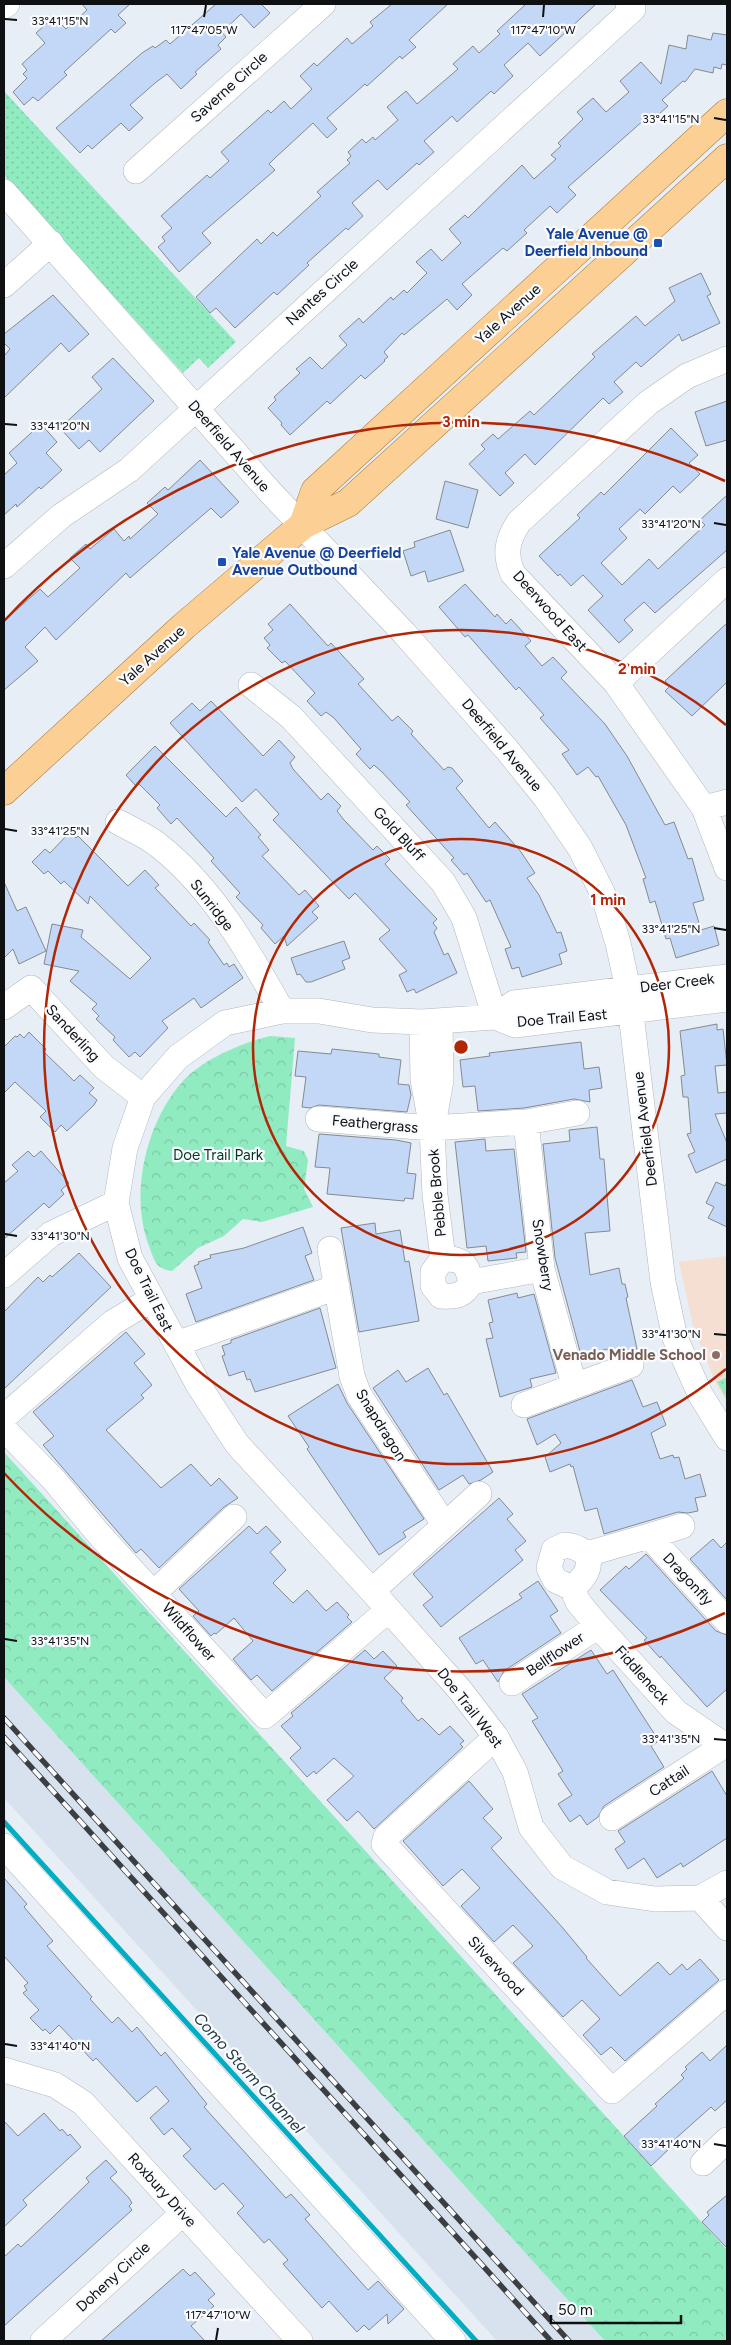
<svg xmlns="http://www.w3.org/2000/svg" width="731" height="2345" font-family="Figtree,sans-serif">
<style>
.built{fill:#d8e2ef}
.education{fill:#f5dfd2}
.grass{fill:url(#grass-dots)}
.park{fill:url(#park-crowns)}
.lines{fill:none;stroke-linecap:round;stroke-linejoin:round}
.stream{stroke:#00adc2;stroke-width:5}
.building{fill:#c3d8f6;stroke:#858a91}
.minor-casing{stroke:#b2b7be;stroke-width:26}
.major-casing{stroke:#a77939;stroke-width:29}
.minor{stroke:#fff;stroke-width:25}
.major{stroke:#fcd095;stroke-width:28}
.rail-casing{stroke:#3c3f42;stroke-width:5.5}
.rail{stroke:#f9fbfe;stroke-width:4;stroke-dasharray:11;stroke-linecap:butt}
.ticks{fill:none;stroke:#0e1012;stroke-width:2}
.ring{fill:none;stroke:#b22605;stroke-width:2.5}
.transit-dot{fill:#1a4fb4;stroke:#f9fbfe;stroke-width:2}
.education-dot{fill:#8d6e63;stroke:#f9fbfe;stroke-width:2}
.labels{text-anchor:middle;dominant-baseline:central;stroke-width:4.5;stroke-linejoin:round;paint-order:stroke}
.street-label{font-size:15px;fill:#0e1012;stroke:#f9fbfe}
.transit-label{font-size:15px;font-weight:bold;fill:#164399;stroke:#f9fbfe;text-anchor:end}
.park-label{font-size:15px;fill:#043523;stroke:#f9fbfe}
.education-label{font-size:15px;font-weight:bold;fill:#785e54;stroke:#f9fbfe;text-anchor:end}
.water-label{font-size:16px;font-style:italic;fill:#1e353a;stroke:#f9fbfe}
.ticks-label{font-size:12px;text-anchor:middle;fill:#0e1012;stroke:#f9fbfe;stroke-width:4.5;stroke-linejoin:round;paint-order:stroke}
.centre{fill:#b22605;stroke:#f9fbfe;stroke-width:2.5}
.ring-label{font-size:15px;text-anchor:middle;font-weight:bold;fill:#b22605;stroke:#f9fbfe;stroke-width:4.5;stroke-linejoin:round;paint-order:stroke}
</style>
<defs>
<pattern id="grass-dots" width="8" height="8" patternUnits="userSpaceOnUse" patternTransform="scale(1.25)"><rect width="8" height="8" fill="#91ebc1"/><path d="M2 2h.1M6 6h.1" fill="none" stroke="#7cc8a5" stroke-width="1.8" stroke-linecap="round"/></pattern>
<pattern id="park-crowns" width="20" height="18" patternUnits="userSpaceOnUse" patternTransform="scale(1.25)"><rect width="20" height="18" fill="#91ebc1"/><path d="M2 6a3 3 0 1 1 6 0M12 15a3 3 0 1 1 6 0" fill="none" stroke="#7cc8a5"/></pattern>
</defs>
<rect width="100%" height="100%" fill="#e8eef6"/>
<path class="built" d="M4 1677 605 2341H497L4 1798Z"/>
<path class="education" d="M727 1256V1402L716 1384 693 1326 679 1262Z"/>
<path class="grass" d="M4 91 236 342 208 368 199 358 183 373 4 175Z
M727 1377V1399L717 1382Z"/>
<path class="park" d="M270 1036 295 1038 286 1146 304 1151 308 1160 304 1189 313 1207 262 1222 243 1219 224 1236 198 1248 172 1271C155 1269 154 1259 149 1246 129 1194 146 1122 183 1081 203 1059 242 1043 270 1036Z
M4 1452 727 2250V2341H605L4 1677Z"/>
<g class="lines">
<path class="stream" d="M4 1822 476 2341"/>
</g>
<path class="building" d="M82 4H130L118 15 126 23 115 33 111 29 64 72 67 75 38 101 33 97 24 105 13 92 27 78 23 74 27 70 22 64 45 43 36 33 54 17 66 29 87 10Z
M216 4H261L270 13 254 28 241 14 222 32 226 37 218 45 221 49 195 72 197 74 181 89 167 74 155 83 130 105 143 118 129 131 121 123 92 149 88 145 80 153 56 128 142 53 153 46 155 48 166 40 170 44Z
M392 4H448L409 40 416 47 402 59 400 56 367 86 365 84 327 118 337 129 327 138 313 123 275 158 269 164 275 170 202 233 211 243 179 272 158 247 165 241 162 237 172 228 161 216 207 175 210 178 229 161 221 152 268 110 271 113 284 101 291 109 312 89 300 76 314 63 317 66 347 38 352 44 373 26 370 22Z
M526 4H596L540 56 528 43 504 65 513 76 494 94 491 91 457 122 452 116 424 141 434 152 419 165 417 163 387 190 378 180 352 203 363 216 348 230 346 228 307 263 309 265 277 295 274 292 235 328 216 308 210 313 196 297 257 239 261 244 273 232 277 236 321 196 317 192 350 163 347 160 351 156 348 152 362 139 366 143 373 137 375 140 398 120 387 107 406 91 417 104 458 69 453 64 473 46 479 53 500 34 497 31Z
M713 33 727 35V65L722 64 721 69 714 67 713 73 695 69 685 82 683 81 662 100 668 106 648 124 644 120 568 187 576 195 557 213 550 206 524 230 527 233 507 251 503 248 462 284 472 295 457 310 447 299 404 335 402 333 384 352 388 357 384 360 385 361 365 379 361 375 330 404 327 401 290 435 281 425 282 423 268 408 276 400 274 397 300 373 296 369 310 357 322 369 347 345 339 336 359 318 363 323 391 297 393 300 404 290 407 293 427 273 416 262 431 249 442 261 461 243 449 229 465 215 468 218 522 165 534 179 556 159 551 155 561 146 558 143 583 119 577 112 593 98 606 112 629 92 620 81 641 62 661 84 669 45 686 49 688 35 711 40Z
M701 273 711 294 707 296 720 323 682 341 679 334 641 367 636 362 614 382 623 392 609 404 603 398 535 465 525 454 505 473 514 483 500 496 469 464 485 449 481 445 493 434 498 439 530 411 534 415 595 357 592 354 636 316 645 326 675 301 669 288Z
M53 295 89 334 69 352 61 343 4 398V356L10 349 4 343V334Z
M113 358 154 401 100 452 89 440 79 449 60 428 102 389 92 377Z
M727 401V440L706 446 695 412Z
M41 424 57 442 46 453 62 470 41 489 39 487 17 507 16 504 4 515V475L17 463 9 453Z
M671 428 698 455 689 463 700 474 680 493 673 486 645 514 640 509 619 529 627 538 601 563 622 585 649 559 658 569 705 525 700 520 727 495V550L655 613 644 602 624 620 633 630 619 643 588 610 603 596 583 575 571 586 560 574 558 576 539 556 580 518 577 515 601 492 604 495Z
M200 460 239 502 221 518 211 508 130 578 126 573 56 640 45 627 25 647 38 661 4 690V621L40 589 48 597 80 568 70 558 86 544 90 549 114 529 124 541 129 536 130 539 158 514 147 503 165 487 168 490Z
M445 481 478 490 468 528 436 519Z
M450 530 464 571 428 582 425 571 411 576 403 551 415 547 414 542Z
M465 584 495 617 497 614 506 624 511 619 531 641 525 646 542 666 553 657 567 672 561 678 605 724 627 756 665 825 674 822 688 859 692 858 704 900 693 903 701 930 714 926 719 945 676 958 670 938 666 939 655 901 650 903 643 879 646 878 626 825 598 776 596 777 588 767 577 775 562 754 569 750 540 718 544 715 519 687 516 690 468 635 465 637 439 607Z
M290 604 328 646 331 643 364 679 358 684 392 721 398 716 413 731 411 734 444 770 448 767 452 768 463 781 456 788 489 828 495 822 521 852 535 873 527 878 539 895 557 933 561 932 567 951 559 954 562 964 522 977 519 967 512 969 505 949 511 947 490 900 486 902 467 873 464 875 451 860 454 858 406 805 410 802 382 772 374 765 370 769 356 754 361 749 334 718 326 712 321 716 307 701 315 693 285 661 282 663 267 648 270 645 264 638 273 630 268 624Z
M727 623V682L692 716 665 691 670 686 665 681Z
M211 701 263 756 279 740 295 757 290 763 293 769 321 800 328 793 341 806 337 811 344 820 373 850 377 846 390 859 385 864 391 871 437 919 433 923 437 928 434 932 444 955 448 953 457 973 416 993 414 989 407 992 399 975 407 971 379 939 390 930 355 893 349 899 273 820 279 814 256 789 242 802 170 723 192 703 200 711Z
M155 746 226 817 236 807 261 835 258 837 269 850 262 856 299 895 305 890 319 906 312 912 318 918 287 946 284 936 275 944 261 928 263 925 236 897 240 893 211 861 214 858 177 818 171 824 157 808 160 805 138 783 136 786 126 775Z
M70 832 76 838 78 836 128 886 145 870 159 885 155 888 191 926 194 923 210 940 208 942 224 965 227 963 229 967 234 964 243 978 201 1008 194 998 162 1021 168 1028 140 1057 135 1052 129 1057 113 1040 115 1037 96 1019 99 1016 92 1009 97 1004 70 981 79 971 44 964 52 924 83 930 81 937 130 979 151 958 90 896 88 904 64 881 61 884 48 871 44 874 32 862 45 849 50 853Z
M4 882 17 911 26 907 46 951 19 964 13 949 4 958Z
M344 941 350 958 342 961 345 969 311 982H306L300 974 297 975 291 958Z
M717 1024V1030L723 1029 727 1065 715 1066 718 1093 727 1092V1113L715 1114 727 1143V1159L696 1173 688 1155 695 1152 687 1134 691 1133 688 1097H683L681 1076 685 1075 680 1031Z
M29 1032 46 1049 44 1052 74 1081 80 1075 94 1088 89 1093 97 1100 94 1105 67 1131 61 1125 55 1132 40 1117 46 1111 15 1082 4 1093V1047L15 1036 17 1037 20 1034 24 1038Z
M581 1042 584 1069 599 1067 602 1088 589 1090 590 1102 574 1099 524 1108 478 1111 475 1086 463 1087 460 1060 490 1056 489 1053Z
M332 1049 379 1054V1057L401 1060 398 1084 409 1085 411 1095 407 1112 319 1105 310 1108 302 1107 306 1077 295 1076 298 1051 331 1054Z
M597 1127 600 1159H604L610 1231 585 1233 590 1275 619 1268 622 1284H625L628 1297 626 1298 637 1349 609 1356 608 1349 581 1355 555 1258 543 1144 570 1141 569 1130Z
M319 1134 396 1140 411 1143 407 1173 416 1174 413 1199 405 1198 404 1201 327 1194 330 1168 315 1167Z
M485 1139 486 1151 514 1149 526 1252 516 1253 517 1258 488 1261 486 1246 467 1248 455 1142Z
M28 1151 34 1157 41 1151 69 1183 61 1190 64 1194 49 1208 44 1203 4 1239V1183L18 1171 12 1165Z
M716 1182 725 1186 727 1182V1227L708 1218 714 1207 706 1203Z
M375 1223 376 1234 400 1230 405 1262 409 1261 419 1321 359 1332 341 1228Z
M303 1227 312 1253 305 1256 314 1280 196 1322 186 1294 202 1288 194 1266 199 1264 198 1262 211 1258 210 1255 244 1248Z
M79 1253 111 1287 4 1389V1312L38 1277 43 1282 50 1275 52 1277Z
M517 1293 518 1298 534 1294 556 1373 530 1379 532 1387 500 1397 486 1339 493 1338 489 1323 493 1322 488 1300Z
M320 1308 336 1368 255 1392 250 1379 247 1380 244 1371 229 1376 222 1356 225 1355 222 1346 231 1343V1340Z
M126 1332 145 1354 134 1363 152 1385 141 1395 144 1398 106 1430 161 1488 191 1464 211 1486 219 1478 238 1498 224 1507 159 1568 141 1549 136 1553 43 1445 54 1436 33 1412Z
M428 1368 444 1395 447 1393 493 1472 481 1480 469 1484 463 1475 439 1490 373 1388 398 1370 406 1382Z
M632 1380 643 1407 657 1402 666 1425 651 1433 660 1459 673 1455 674 1458 679 1457 685 1479 700 1474 706 1496 695 1498 698 1511 688 1513 678 1512 604 1534 597 1508 585 1511 573 1466 571 1467 570 1464 550 1472 545 1457 561 1443 555 1434 537 1445 527 1419Z
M338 1384 347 1403 424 1519 403 1532 406 1537 379 1555 307 1449 309 1447 288 1416Z
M499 1498 513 1514 507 1519 526 1541 515 1550 523 1560 441 1627 423 1605 433 1597 413 1574Z
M249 1526 257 1534 266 1526 281 1542 270 1552 286 1570 273 1583 293 1603 307 1590 326 1611 337 1602 349 1615 347 1617 352 1622 272 1691 257 1675 251 1680 233 1659 253 1641 234 1618 216 1634 214 1633 211 1636 193 1616 199 1611 179 1589Z
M713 1539 721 1548 727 1542V1600L690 1559Z
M646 1554 716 1631 727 1635V1689L707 1707 661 1656 660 1658 644 1640 647 1638 600 1590 626 1566 629 1569Z
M538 1581 558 1611 550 1616 561 1633 504 1671 498 1682 483 1660 476 1664 459 1638 522 1598 519 1594Z
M365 1650 374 1659 383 1651 397 1666 384 1678 403 1698 401 1701 418 1721 422 1718 439 1735 450 1726 464 1741 460 1744 463 1747 374 1829 358 1811 347 1821 327 1800 354 1776 334 1758 316 1774 314 1771 307 1777 290 1758 301 1748 281 1726 293 1716 291 1713Z
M591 1650 607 1674 613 1670 659 1741 651 1746 664 1767 604 1806 598 1817 587 1825 580 1815 570 1822 558 1804 572 1795 558 1774 563 1771 532 1721 538 1718 522 1694Z
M712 1771 727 1796V1838L683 1867 681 1863 657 1878 644 1858 628 1869 615 1849 625 1842 618 1831Z
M469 1781 493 1809 483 1818 502 1838 491 1848 562 1927 587 1957 586 1958 620 1996 658 1962 670 1975 682 1964 687 1970 700 1959 719 1980 625 2061 611 2047 601 2055 583 2035 600 2019 582 2000 563 2017 513 1963 533 1946 513 1925 494 1942 461 1906 480 1888 462 1869 443 1886 403 1841Z
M4 1878 27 1904 24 1907 53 1941 47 1946 92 1997 90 1999 112 2023 118 2017 132 2032 137 2027 161 2056 165 2052 207 2104 204 2107 286 2198 291 2194 310 2215 305 2219 368 2290 378 2281 404 2309 388 2324 387 2314 369 2330 364 2325 357 2332 329 2301 322 2308 283 2264 288 2260 269 2239 264 2243 237 2213 244 2206 223 2183 215 2190 183 2156 191 2149 172 2128 164 2135 150 2118 169 2101 156 2086 137 2102 96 2058 93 2061 59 2025 50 2034 45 2029 43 2031 30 2018 39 2010 23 1993 27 1990 24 1986 28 1983 4 1956Z
M727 2045V2100L715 2111 711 2107 665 2148 668 2150 651 2166 624 2136 657 2106 655 2104 684 2078 681 2075 687 2069 685 2067 702 2052 710 2061Z
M44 2113 60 2131 62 2129 68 2136 70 2134 81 2147 23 2200 27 2205 4 2227V2121L18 2136Z
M106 2160 117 2172 110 2178 129 2198 132 2203 129 2206 132 2210 4 2326V2257L18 2244 21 2247 54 2216 89 2182 86 2178Z
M727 2195V2248L702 2222 709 2215 707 2212Z
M183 2269 190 2276 195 2272 215 2294 208 2300 214 2306 191 2326 205 2341H101Z"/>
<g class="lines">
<defs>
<path id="minor" d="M4 6 7 4
M136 171 323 4
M4 192 271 493 404 633 508 751 545 797 580 848 603 894 618 943 628 989 663 1282 675 1338 700 1394 727 1438
M4 285 51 243
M727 359 687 376 648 403 519 522C507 540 504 554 513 574L616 683 704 808 727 868
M4 566 61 516 129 470 633 9 628 4
M616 683 727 580
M251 685 291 717 443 882 464 918 495 1017
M704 808 727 802
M118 822C131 829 147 836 158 845 212 887 249 952 282 1011
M727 999 515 1025 495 1017 422 1022 372 1020 319 1011H282L225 1023 178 1057 143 1097 125 1148 116 1203 130 1258 199 1386 237 1444 372 1591 460 1690 496 1737 515 1772 531 1827 562 1867 607 1892 655 1899 700 1898 727 1883
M4 1007 31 988 104 1067 143 1097
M495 1017 514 1003 727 977
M422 1022 423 1080 432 1128 435 1195 443 1258 433 1272V1286L441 1296C456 1297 464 1296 471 1282 466 1262 463 1260 443 1258
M435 1114 441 1080 440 1021
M318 1119 432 1128 526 1122 577 1113
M526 1122 542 1269 574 1385
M330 1249 352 1376 359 1395 444 1524
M4 1275 51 1234 116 1203
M471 1282 542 1269
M176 1344 337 1287
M524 1405 631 1365
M4 1417 112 1323 152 1299
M4 1429 54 1480 97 1532 265 1716 387 1611
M649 1536 682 1526
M565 1545C596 1549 594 1572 572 1588L555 1580 549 1568 554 1550Z
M587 1554 649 1536 727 1621
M572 1588 578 1602 598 1626 676 1712 727 1747
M372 1591 479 1494
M154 1593 234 1517
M512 1683 598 1626
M496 1737 386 1837 384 1844 612 2091 727 1992
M612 1818 725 1745
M4 1846 453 2341
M700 1898 727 1928
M4 2070 55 2085 83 2103 300 2341
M703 2163 727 2140
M43 2341 182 2214"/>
<path id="major" d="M303 525 315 491 727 113
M4 791 184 626 278 546 303 525 348 503 727 158"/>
</defs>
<use href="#minor" class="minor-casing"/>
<use href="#major" class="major-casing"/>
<use href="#minor" class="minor"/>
<use href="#major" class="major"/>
<defs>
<path id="rail" d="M4 1718 569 2341
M4 1737 551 2341"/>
</defs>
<use href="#rail" class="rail-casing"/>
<use href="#rail" class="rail"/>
</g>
<path class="ticks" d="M204 17 206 5M543 17 544 5M5 19 17 20M714 118 726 120M5 424 17 425M714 523 726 525M5 829 17 831M714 928 726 930M5 1234 17 1236M714 1334 726 1335M5 1639 17 1641M714 1739 726 1740M5 2044 17 2046M714 2144 726 2146M216 2340 218 2328"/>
<g class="ring">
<circle cx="461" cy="1047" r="208"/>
<path d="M726 1369A417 417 0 1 1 726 725"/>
<path d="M725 1613A625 625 0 0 1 4 1473M4 621A625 625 0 0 1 725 481"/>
</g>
<g class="transit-dot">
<rect x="653" y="238" width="10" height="10" rx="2.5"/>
<rect x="217" y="557" width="10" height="10" rx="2.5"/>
</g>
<circle class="education-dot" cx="716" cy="1355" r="5"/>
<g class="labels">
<g class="street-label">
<text transform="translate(229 87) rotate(-42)">Saverne Circle</text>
<text transform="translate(322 292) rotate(-42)">Nantes Circle</text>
<text transform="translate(508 314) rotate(-42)">Yale Avenue</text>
<text transform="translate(229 446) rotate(49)">Deerfield Avenue</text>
<text transform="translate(550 611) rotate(48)">Deerwood East</text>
<text transform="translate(152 656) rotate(-42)">Yale Avenue</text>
<text transform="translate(502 745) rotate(50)">Deerfield Avenue</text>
<text transform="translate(399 834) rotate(47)">Gold Bluff</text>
<text transform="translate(212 905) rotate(52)">Sunridge</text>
<text transform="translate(677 983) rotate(-7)">Deer Creek</text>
<text transform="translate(562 1018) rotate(-5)">Doe Trail East</text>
<text transform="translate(73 1033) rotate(47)">Sanderling</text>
<text transform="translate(375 1124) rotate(5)">Feathergrass</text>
<text transform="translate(645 1129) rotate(-97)">Deerfield Avenue</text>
<text transform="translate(437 1193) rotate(-95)">Pebble Brook</text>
<text transform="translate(543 1255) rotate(81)">Snowberry</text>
<text transform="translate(149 1290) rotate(64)">Doe Trail East</text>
<text transform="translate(381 1425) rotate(58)">Snapdragon</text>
<text transform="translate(688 1579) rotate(47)">Dragonfly</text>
<text transform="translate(189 1632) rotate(48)">Wildflower</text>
<text transform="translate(555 1654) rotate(-34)">Bellflower</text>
<text transform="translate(642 1675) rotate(48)">Fiddleneck</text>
<text transform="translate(470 1708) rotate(52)">Doe Trail West</text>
<text transform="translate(669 1781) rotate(-33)">Cattail</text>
<text transform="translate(496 1966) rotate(47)">Silverwood</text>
<text transform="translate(162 2190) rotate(48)">Roxbury Drive</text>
<text transform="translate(113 2277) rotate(-43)">Doheny Circle</text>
</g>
<g class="transit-label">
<text x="648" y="234">Yale Avenue @<tspan x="648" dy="17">Deerfield Inbound</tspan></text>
<text x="232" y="553" text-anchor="start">Yale Avenue @ Deerfield<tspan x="232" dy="17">Avenue Outbound</tspan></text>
</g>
<g class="park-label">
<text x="218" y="1155">Doe Trail Park</text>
</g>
<g class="education-label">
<text x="706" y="1355">Venado Middle School</text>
</g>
<g class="water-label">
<text transform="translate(249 2073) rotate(48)">Como Storm Channel</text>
</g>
</g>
<g class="ticks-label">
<text x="60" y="25">33°41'15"N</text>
<text x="204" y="34">117°47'05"W</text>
<text x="543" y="34">117°47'10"W</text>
<text x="671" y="123">33°41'15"N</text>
<text x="60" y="430">33°41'20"N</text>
<text x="671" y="528">33°41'20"N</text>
<text x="60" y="835">33°41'25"N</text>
<text x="671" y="933">33°41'25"N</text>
<text x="60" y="1240">33°41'30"N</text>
<text x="671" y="1338">33°41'30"N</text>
<text x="60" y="1645">33°41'35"N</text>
<text x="671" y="1743">33°41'35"N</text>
<text x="60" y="2050">33°41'40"N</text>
<text x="671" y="2148">33°41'40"N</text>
<text x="218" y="2319">117°47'10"W</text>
</g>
<circle cx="461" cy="1047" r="8" class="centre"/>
<g class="ring-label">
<text x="461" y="427">3 min</text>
<text x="637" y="674">2 min</text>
<text x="608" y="905">1 min</text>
</g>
<rect width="731" height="2345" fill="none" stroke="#0e1012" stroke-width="10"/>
<path d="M551 2315v8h130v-8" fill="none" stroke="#0e1012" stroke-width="2.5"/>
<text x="558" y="2315" font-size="15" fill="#0e1012" stroke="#f9fbfe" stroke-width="4" paint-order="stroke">50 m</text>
</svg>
